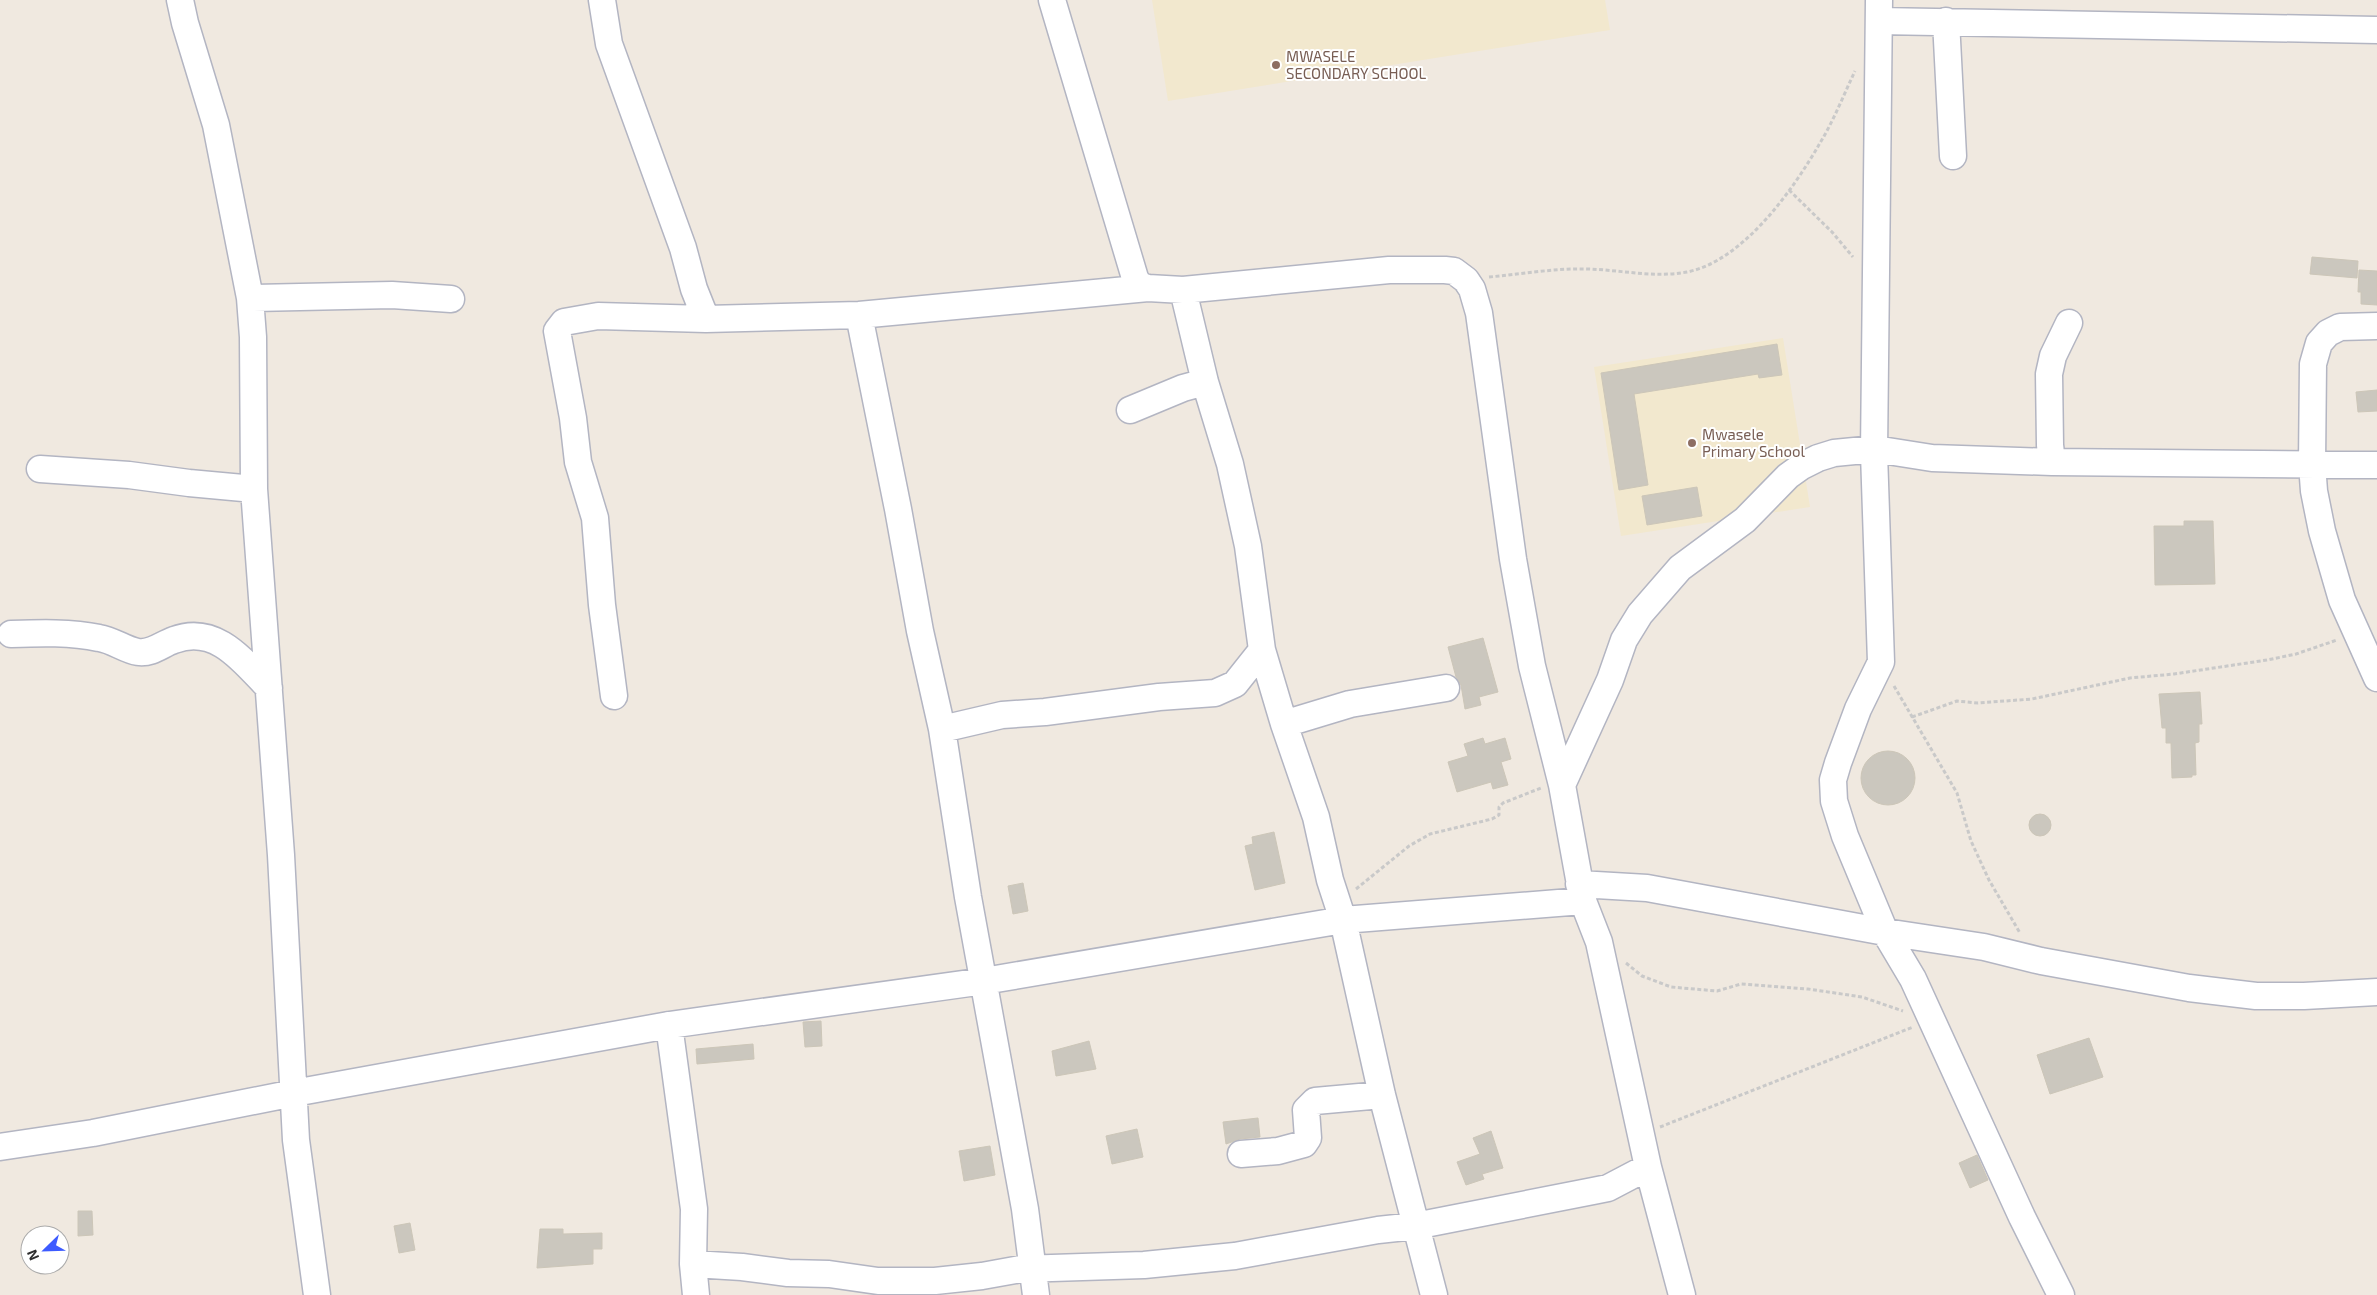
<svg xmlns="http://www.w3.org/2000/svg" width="2377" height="1295" font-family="'Exo 2',sans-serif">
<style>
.education{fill:#f2e8ce}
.building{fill:#cbc7be;stroke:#ccc6b8}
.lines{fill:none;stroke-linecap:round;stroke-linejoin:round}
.minor-casing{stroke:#b3b5c2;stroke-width:29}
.path{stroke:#c9c9c9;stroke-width:3;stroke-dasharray:4 2.5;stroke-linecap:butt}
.minor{stroke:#fff;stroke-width:26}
.education-dot{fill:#8d6e63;stroke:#fff;stroke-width:2}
.labels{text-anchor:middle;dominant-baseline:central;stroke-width:4;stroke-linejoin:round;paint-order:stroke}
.education-label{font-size:15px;fill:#785e54;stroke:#fff;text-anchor:start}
</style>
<rect width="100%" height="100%" fill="#f0e9e0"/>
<path class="education" d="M1152 0H1605L1610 30 1168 101Z
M1783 338 1810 507 1621 536 1594 367Z"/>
<path class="building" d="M2312 257 2358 261 2357 278 2310 274Z
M2359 270 2377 271V305L2361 304V292H2358Z
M1777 344 1782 375 1759 378 1758 374 1634 394 1648 485 1619 490 1601 373Z
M2377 390V411L2358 412 2356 392Z
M1697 487 1702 516 1647 525 1642 496Z
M2184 521H2213L2215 584 2155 585 2154 526H2184Z
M1483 638 1498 692 1479 697 1481 705 1465 709 1461 685 1456 677 1448 647Z
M2200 692 2202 724H2199V742L2195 743 2196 775H2192V777L2172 778 2171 743H2166V728H2162L2159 694Z
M1483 738 1485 744 1505 738 1511 759 1501 762 1508 785 1493 789 1491 782 1457 792 1448 762 1468 756 1464 744Z
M1861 778a27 27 0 1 1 54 0a27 27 0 1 1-54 0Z
M2029 825a11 11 0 1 1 22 0a11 11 0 1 1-22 0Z
M1274 832 1285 883 1255 890 1245 846 1253 844 1252 837Z
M1023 883 1028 911 1013 914 1008 886Z
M821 1021 822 1046 805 1047 803 1022Z
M2089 1038 2103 1077 2050 1094 2037 1055Z
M1089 1041 1096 1069 1056 1076 1052 1051Z
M753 1044 754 1059 697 1064 696 1049Z
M1258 1118 1260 1137 1240 1139 1226 1144 1223 1122Z
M1137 1129 1143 1157 1112 1164 1106 1136Z
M1491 1131 1503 1168 1482 1174 1484 1179 1466 1185 1457 1162 1480 1154 1473 1138Z
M990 1146 995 1175 964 1181 959 1151Z
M1977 1155 1988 1180 1970 1188 1959 1163Z
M78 1211H92L93 1235 78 1236Z
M410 1223 415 1250 399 1253 394 1226Z
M540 1229H563V1234L602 1233V1249H593V1264L537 1268Z"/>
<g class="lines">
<defs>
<path id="minor" d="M180 0 185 23 216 125 250 298 253 337 254 489 281 855 296 1140 317 1295
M602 0 609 44 683 248 694 289 706 319
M1052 0 1135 278 1139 285 1148 288 1183 290 1389 270H1445L1454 271 1466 280 1472 289 1479 313 1513 559 1532 666 1562 785 1583 901 1599 942 1648 1167 1682 1295
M1879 0 1874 453 1881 662 1858 709 1838 763 1833 780 1834 801 1845 836 1885 932 1913 979 2022 1217 2061 1295
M1879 21 2377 30
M1946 21 1953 156
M1183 290 1205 382 1230 464 1248 546 1262 650 1284 724 1316 817 1330 880 1343 920 1382 1095 1434 1295
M250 298 392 295 451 299
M859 315 898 509 920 631 942 729 968 897 1025 1209 1036 1295
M2377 326 2340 327 2328 333 2319 343 2313 364 2312 464 2314 491 2322 531 2342 600 2377 678
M1130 410 1183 388 1205 382
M2052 462 2050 445 2049 374 2053 356 2069 323
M40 469 129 475 189 483 254 489
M11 634C40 633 71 632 99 638 113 640 125 650 138 652 152 654 162 644 174 640 216 624 243 661 269 688
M614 696 602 605 595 518 578 462 573 418 557 331 564 322 598 316 706 319 859 315 1148 288
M1284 724 1350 704 1446 688
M942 729 1002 715 1045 712 1159 697 1215 693 1235 684 1262 650
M1562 785 1610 680 1624 640 1640 614 1680 568 1745 520 1788 476 1802 466 1818 458 1834 453 1875 449 1932 458 2052 462 2377 465
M1579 884 1647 888 1885 932 1984 947 2041 961 2189 988 2256 996H2304L2377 992
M669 1025 694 1209 693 1264
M0 1147 93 1133 294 1093 669 1025 984 981 1343 920 1583 901
M1241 1154 1278 1151 1304 1144 1308 1138 1306 1110 1315 1101 1382 1095
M696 1295 693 1264 742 1267 788 1273 829 1274 878 1281H935L982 1276 1021 1269 1144 1265 1235 1256 1378 1230 1415 1226 1593 1191 1608 1188 1648 1167"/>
</defs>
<use href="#minor" class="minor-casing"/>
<path class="path" d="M1789 190 1832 232 1853 257
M1489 277C1522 274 1555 268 1588 269 1621 270 1654 278 1687 272 1743 261 1793 190 1820 143 1834 120 1844 94 1855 71
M1894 686 1957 793 1971 841 1989 880 2020 933
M1912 717 1957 701 1978 703 2032 699 2130 678 2174 674 2267 660 2296 654 2337 640
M1356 889 1409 846 1430 834 1492 819 1499 815V807L1503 803 1541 788
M1626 963 1642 976 1671 987 1717 991 1741 984 1808 989 1862 997 1903 1011
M1660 1127 1913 1027"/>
<use href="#minor" class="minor"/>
</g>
<g class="education-dot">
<circle cx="1276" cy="65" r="5"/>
<circle cx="1692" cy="443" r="5"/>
</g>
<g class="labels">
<g class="education-label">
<text x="1286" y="56">MWASELE<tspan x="1286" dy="17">SECONDARY SCHOOL</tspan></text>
<text x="1702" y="434">Mwasele<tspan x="1702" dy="17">Primary School</tspan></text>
</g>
</g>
<g transform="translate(45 1250) rotate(247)"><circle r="24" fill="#ffffff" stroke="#ababab"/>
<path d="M0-4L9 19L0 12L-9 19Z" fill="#3d5bff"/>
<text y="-8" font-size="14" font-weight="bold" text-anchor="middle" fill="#2e2e2e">N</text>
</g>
</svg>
